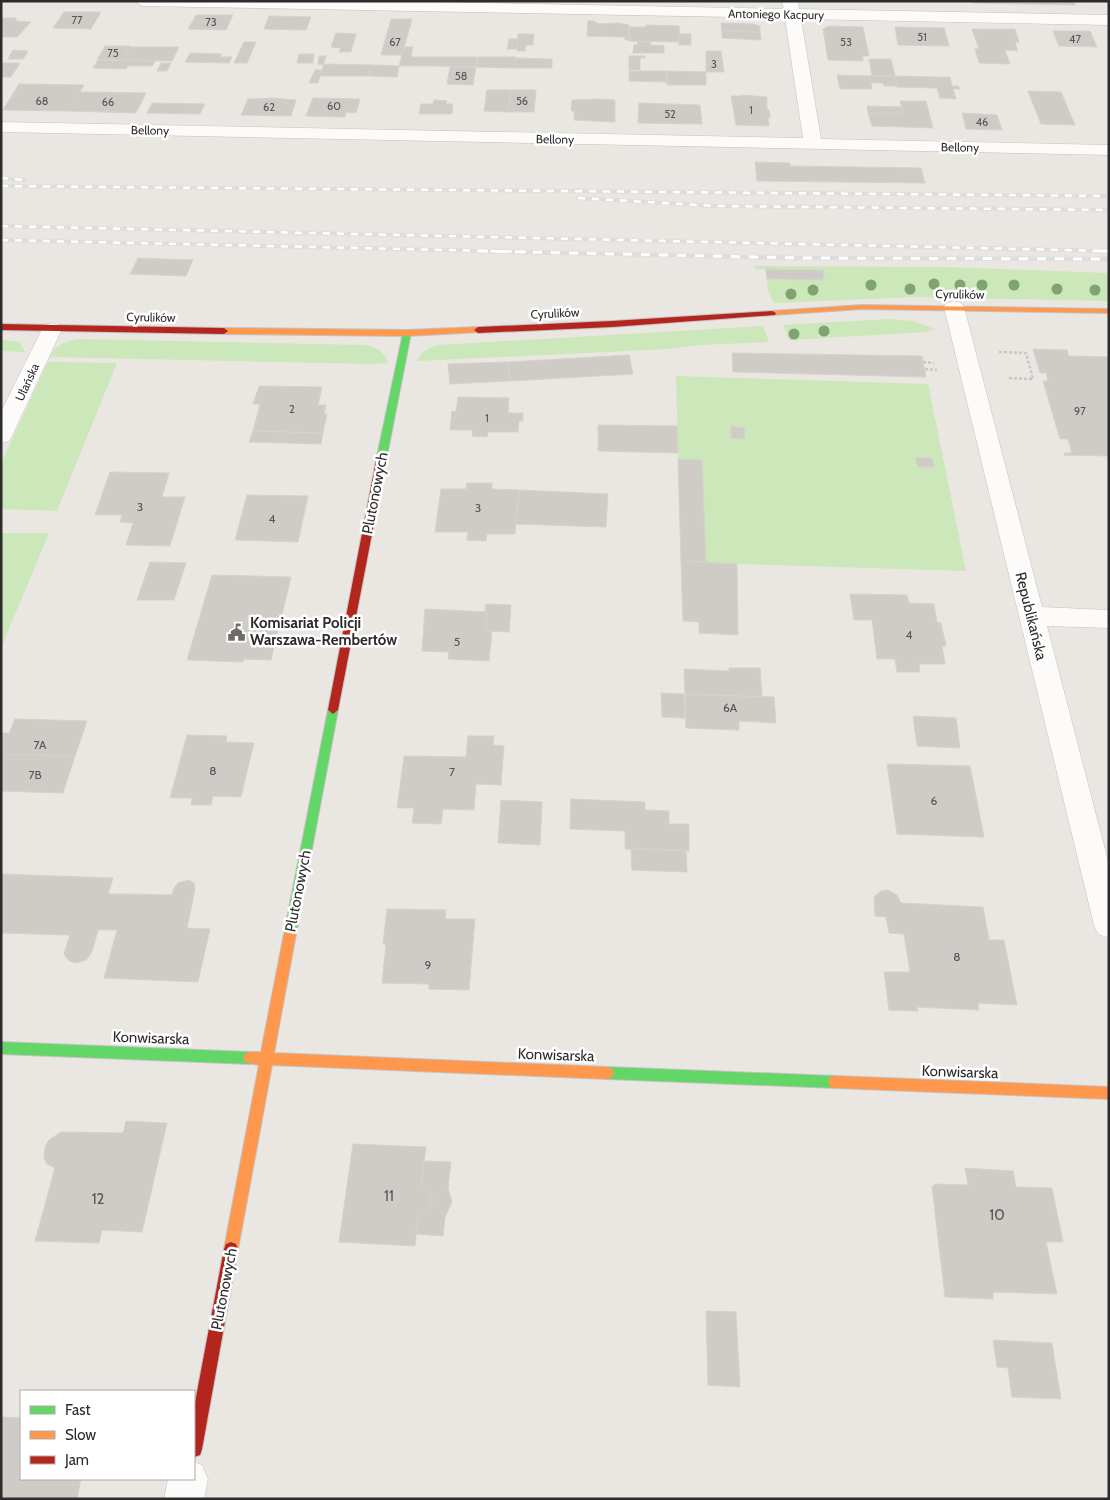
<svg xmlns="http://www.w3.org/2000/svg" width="1110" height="1500" font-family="Cabin,sans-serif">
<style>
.green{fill:#cce7b9}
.building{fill:#cfccc8;stroke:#d5d2cd}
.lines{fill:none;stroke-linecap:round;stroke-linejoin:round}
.street-casing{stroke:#c4c2c2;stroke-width:1}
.fast-casing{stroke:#c4c2c2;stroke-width:2}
.slow-casing{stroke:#c4c2c2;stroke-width:2}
.jam-casing{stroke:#c4c2c2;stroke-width:2}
.path{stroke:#c8c8c7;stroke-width:2.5;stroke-dasharray:3 2;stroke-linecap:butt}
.street{fill:#fcfbfa;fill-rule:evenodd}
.fast{fill:#63d668;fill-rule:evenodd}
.slow{fill:#ff974d;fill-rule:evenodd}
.jam{fill:#b3261e;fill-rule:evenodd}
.rail-far1-casing{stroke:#dededf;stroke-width:4}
.rail-casing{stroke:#dededf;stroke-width:4.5}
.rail-far1{stroke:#fff;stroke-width:2.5;stroke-dasharray:7;stroke-linecap:butt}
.rail{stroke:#fff;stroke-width:3;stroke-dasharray:9;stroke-linecap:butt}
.tree{fill:#80a372}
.labels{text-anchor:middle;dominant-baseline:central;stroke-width:5;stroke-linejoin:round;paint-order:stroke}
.far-number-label{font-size:11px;fill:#565655}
.far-street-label{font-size:12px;fill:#2c2c2c;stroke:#fff}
.number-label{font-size:12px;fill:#565655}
.street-label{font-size:15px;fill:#2c2c2c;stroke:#fff}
.poi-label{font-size:15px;font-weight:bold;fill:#2c2c2c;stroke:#fff;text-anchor:start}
.near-number-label{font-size:15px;fill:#565655}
</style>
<rect width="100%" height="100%" fill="#eae6e1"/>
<path class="green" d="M755 266 945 267 1109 273V301L914 297 774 303 768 290 767 279 824 280 823 270 755 269Z
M890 319 913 321 935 329 926 332 789 340 783 325Z
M763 326 769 342 699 345 667 349 417 361C421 351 429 348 438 345Z
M79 339 365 345C377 347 384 351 388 363L373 364 50 357C55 344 67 341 79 339Z
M1 340 20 342 25 352 1 351Z
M48 362 117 363 57 511 1 509V463Z
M676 376 928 384 966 571 737 564 681 561Z
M1 533H49L1 648Z"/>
<path class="building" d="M973 1H1021L1022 4 973 3Z
M1021 1H1074L1075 5 1022 4Z
M64 12H101L91 29 53 28Z
M196 15H233L226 30 188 29Z
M269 16 311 17 306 30 264 29Z
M2 18H17L15 21 31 22 17 37H1Z
M391 19H412L402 55H381Z
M588 21H593L599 24 618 23 629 25V40H625V37L587 36Z
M721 23 753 24 760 26V32L722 31Z
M646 25 679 26 680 42 629 41V27H646Z
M829 26 863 27 869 56H863V61L828 60 823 29Z
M895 27 944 28 949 46 898 45Z
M972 29H1015L1019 42H1015L1018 51 1005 50 1010 64 979 63 975 49H979Z
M722 31 760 32 761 40 722 38Z
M1053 31H1090L1097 47 1059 46Z
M336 33 356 34 351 52H339L341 48 331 47Z
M518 34H534L533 45H526L525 51H517Z
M679 34H691V45H679Z
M509 39H518L517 49H507Z
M244 42H256L247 63H234Z
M638 42H650L651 45 664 46V53H633L634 45H637Z
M105 46H130L122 60H97Z
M129 47H179L172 61 122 60Z
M404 47H413L411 57H438L436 66H399Z
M13 50 28 51 23 59H8Z
M706 51H721L724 72H706Z
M190 53 222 54 220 57H232L229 63 185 62Z
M299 54H314L313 63H297Z
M319 56H326L323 65 318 64Z
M629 56H645V58H640V70H629Z
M438 57H477L476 67 436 66Z
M478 57H516L514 68 476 67Z
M516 58 552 59V68H514Z
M869 59H891L895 76H872Z
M98 60H122L155 61 152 66H128L126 69 93 68Z
M1 63H20L11 77H1Z
M161 63H171L167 71H157Z
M324 64 372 65 369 76H320Z
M372 65 399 66 397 77 369 76Z
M450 67H476L473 85 447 84Z
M315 70H322L318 83H309Z
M629 71H667V82L629 81Z
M667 71 706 72V85H667Z
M837 75 869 76 872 89H840Z
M869 76H895L897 86H884L883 83H871Z
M895 76 934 77 937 88 897 87Z
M934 77H950L952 86H958L960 89H953L956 99 940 98Z
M19 84 84 85 69 111 3 110Z
M487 90H511L508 112 484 111Z
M511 90H536L534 112H508Z
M1028 91 1061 92 1075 125 1041 124Z
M80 92 146 93 136 113 69 111Z
M741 95 767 97V110H769L770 118H768L769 126 736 125 731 96H741Z
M273 98 296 100 291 116 241 115 248 99Z
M313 98 360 99 356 113 346 112 345 117 306 116Z
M598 99 615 100V122L574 120V111H571L572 100Z
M434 100 447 101 446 104H453L452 114H419L421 104H433Z
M900 101H926L933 128 872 126 868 113 903 114Z
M152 103 205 104 200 114 147 113Z
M639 103 700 105 702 124 638 123Z
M867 106 902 107 903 114 868 113Z
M962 113 997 115 1002 130 966 129Z
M755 162 790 163V166L921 168 925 183 757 181Z
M138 258 193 260 186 276 130 274Z
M766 269 823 270 824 280 767 279Z
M1033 349 1067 350 1069 356 1109 357V456L1064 455V453H1072L1068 439H1060L1043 381H1048L1046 373H1040Z
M732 353 922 356 926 377 733 372Z
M629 355 633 374 510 381 508 362Z
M508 362 510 381 450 384 448 364Z
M259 386 322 387 318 405H326L324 414H327L323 433 253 431 260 404H253Z
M458 397 509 398 508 413H523V421H519L518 432H488L487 437 472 436 473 430H450L452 411 456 412Z
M598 425 677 426 678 453 598 451Z
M731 426 745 428 744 439 731 438Z
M253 431 323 433 321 444 249 442Z
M915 458H932L934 467H918Z
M678 459 702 460 706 562 681 561Z
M110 472 169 473 162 497H185L170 546 126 545 133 523 120 522 122 515H95Z
M467 483H492V489L519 490 515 534H487L486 541 467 540 468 532H435L441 489H466Z
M519 490 608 494 606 527 516 524Z
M247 495 308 496 298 542 235 540Z
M681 561 737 564 738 635 699 633V622L683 621Z
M150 562 186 563 174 600H137Z
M212 575 291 577 271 660 244 659 243 662 187 660Z
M850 594 907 595 909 603 934 604 937 622 941 623 946 646H942L945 664H919L920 672H897L895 659H877L872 620H854Z
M486 604 511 605 509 632 485 631 487 612H485Z
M425 609 487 612 485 631H492L489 661 448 659 449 652 422 651Z
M729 668H760L762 697 685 694 684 669 729 671Z
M661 693 684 694 685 718 662 717Z
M685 694 774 697 776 723 739 721V730L686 728Z
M913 716 956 718 960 748 917 746Z
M15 719 87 721 75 756 1 754V733H9Z
M187 735 227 736 226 742 254 743 241 797 213 796 211 805H191L192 798H170Z
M468 736H494L493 745 504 746 501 785 476 784 474 810 443 809 441 824 412 823 414 808H397L404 756 466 757Z
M1 754 75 756 63 793 1 791Z
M887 764 970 766 984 837 897 834Z
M571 799 645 802V810L669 811V824H689V851L625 849V831L570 829Z
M501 800 542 802 540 845 498 843Z
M631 848 686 850 687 872 632 870Z
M1 874 113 878 108 894H128L172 895 174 888 178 883 189 880 194 883 195 890 187 928 210 929 198 982 104 978 117 930H98L92 952 86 960 77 963 69 961 64 954 70 935 1 933Z
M888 890 897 895 901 903 983 907 989 940H1004L1017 1005 978 1003 979 1010 917 1007 918 1011 889 1010 884 972H910L904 934 889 933 886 917 875 916 874 897 881 891Z
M387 909 446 910 445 919H475L469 990 429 989V984L382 983 386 945 383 944Z
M126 1121 167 1123 142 1232 102 1230 99 1243 35 1241 55 1168 47 1164 44 1158 45 1147 49 1140 61 1132 123 1133Z
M353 1144 426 1147 421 1185 430 1190 433 1200 427 1213 418 1218 415 1246 339 1242Z
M424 1161 451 1162 448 1188 452 1202 445 1217 443 1236 416 1234 418 1218 427 1213 433 1200 430 1190 421 1185Z
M965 1168 1013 1171 1016 1187 1052 1188 1063 1242H1046L1057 1294 993 1292V1299L945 1297 932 1187 935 1184 968 1185Z
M706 1311 736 1312 740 1387 708 1385Z
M993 1340 1052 1343 1061 1399 1012 1397 1008 1368 997 1367Z
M1 1417 21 1418V1479H81L77 1499H1Z"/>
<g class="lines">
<defs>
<path id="street" d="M136 1H388L784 9 782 1H798L799 9 1109 15V25L801 19 821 139 1109 145V155L1 132V122L803 138 785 18 143 6 138 4Z
M954 301 961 303 964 307 1042 607 1109 610V628L1047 626 1109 865V938L1098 934 1094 925 944 307 947 303Z
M52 323 59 325 62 329 12 436 9 441 1 443V412L42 329 45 325Z
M194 1462 202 1465 208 1479 204 1499H164L168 1479H194Z"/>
<path id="fast" d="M407 330 411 333 386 461 381 464 376 461 403 333Z
M333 706 338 710 296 934 294 938 290 939 286 938 284 934 328 710Z
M1 1042 250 1052 255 1054 257 1058 255 1062 250 1064 1 1054Z
M607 1067 835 1076 840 1077 842 1082 840 1087 835 1088 607 1079 602 1077 600 1073 602 1069Z"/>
<path id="slow" d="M862 305 1109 309V313L862 309 772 315 768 313 772 311Z
M478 327 481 328V332L407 336 224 334 220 331 224 328 407 330Z
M290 929 294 930 296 934 274 1053 607 1067 612 1069 614 1073 612 1077 607 1079 272 1065 238 1249 236 1254 231 1256 226 1254 224 1249 259 1065 245 1062 243 1058 245 1054 250 1052H261L284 934 286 930Z
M835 1076 1109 1087V1099L835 1088 830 1087 828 1082 830 1077Z"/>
<path id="jam" d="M772 311 776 313 775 315 612 327 478 333 474 330 478 327 612 321Z
M1 324 224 328 228 331 224 334 1 330Z
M381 458 386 461 338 710 333 714 328 710 376 461Z
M231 1242 236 1244 238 1249 202 1449 200 1455 194 1457V1408L224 1249 226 1244Z"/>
</defs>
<use href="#street" class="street-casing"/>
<use href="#fast" class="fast-casing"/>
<use href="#slow" class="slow-casing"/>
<use href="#jam" class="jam-casing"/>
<path class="path" d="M766 273 823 275
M999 352 1026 353 1033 379 1007 378
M923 362 934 363
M925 369 937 370"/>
<use href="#street" class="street"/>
<use href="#fast" class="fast"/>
<use href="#slow" class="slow"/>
<use href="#jam" class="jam"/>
<defs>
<path id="rail-far1" d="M1 178 25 180
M1 186 1109 196
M578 198 715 206 1109 210
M1 226 1109 251
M1 240 535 252"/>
<path id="rail" d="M479 251 802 258 1109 259
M1098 251H1109"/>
</defs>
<use href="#rail-far1" class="rail-far1-casing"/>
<use href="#rail" class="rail-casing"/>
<use href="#rail-far1" class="rail-far1"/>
<use href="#rail" class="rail"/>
</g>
<g class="tree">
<circle cx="934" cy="284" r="5.5"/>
<circle cx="871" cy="285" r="5.5"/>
<circle cx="960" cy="285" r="5.5"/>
<circle cx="982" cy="285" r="5.5"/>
<circle cx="1014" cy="285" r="5.5"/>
<circle cx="910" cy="289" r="5.5"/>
<circle cx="1057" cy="289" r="5.5"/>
<circle cx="813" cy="290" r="5.5"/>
<circle cx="1095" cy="290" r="5.5"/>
<circle cx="791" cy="294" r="5.5"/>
<circle cx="824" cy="331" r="5.5"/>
<circle cx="794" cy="334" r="5.5"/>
</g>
<defs>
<symbol id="civic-bare" viewBox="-9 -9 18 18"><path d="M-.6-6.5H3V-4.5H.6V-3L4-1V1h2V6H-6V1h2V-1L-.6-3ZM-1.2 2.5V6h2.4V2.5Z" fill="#6e6d6b" stroke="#fff" stroke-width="2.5" paint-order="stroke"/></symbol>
</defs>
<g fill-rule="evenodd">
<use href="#civic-bare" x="224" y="620" width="25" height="25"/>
</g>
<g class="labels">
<g class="far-number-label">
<text x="77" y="20">77</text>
<text x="211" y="22">73</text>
<text x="922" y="37">51</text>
<text x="1075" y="39">47</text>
<text x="395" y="42">67</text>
<text x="846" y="42">53</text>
<text x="113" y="53">75</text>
<text x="714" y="64">3</text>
<text x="461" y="76">58</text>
<text x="42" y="101">68</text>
<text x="522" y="101">56</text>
<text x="108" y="102">66</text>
<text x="334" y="106">60</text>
<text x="269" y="107">62</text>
<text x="751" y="110">1</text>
<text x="670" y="114">52</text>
<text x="982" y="122">46</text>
<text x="292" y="409">2</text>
<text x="1080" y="411">97</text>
</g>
<g class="far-street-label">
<text transform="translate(776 14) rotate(1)">Antoniego Kacpury</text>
<text transform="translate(150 130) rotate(1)">Bellony</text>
<text transform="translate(555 139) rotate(1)">Bellony</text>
<text transform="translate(960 147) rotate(1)">Bellony</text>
<text transform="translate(960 294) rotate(1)">Cyrulików</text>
<text transform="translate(555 313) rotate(-3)">Cyrulików</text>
<text transform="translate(151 317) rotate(1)">Cyrulików</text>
<text transform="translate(27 382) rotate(-65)">Ułańska</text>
</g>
<g class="number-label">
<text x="487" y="417">1</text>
<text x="140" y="506">3</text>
<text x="478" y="507">3</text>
<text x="272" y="518">4</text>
<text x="909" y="634">4</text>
<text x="457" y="641">5</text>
<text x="730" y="707">6A</text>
<text x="40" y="744">7A</text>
<text x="213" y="770">8</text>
<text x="452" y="771">7</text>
<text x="35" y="774">7B</text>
<text x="934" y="800">6</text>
<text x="957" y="956">8</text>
<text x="428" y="964">9</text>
</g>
<g class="street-label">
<text transform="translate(375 493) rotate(-79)">Plutonowych</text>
<text transform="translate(1031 616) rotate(76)">Republikańska</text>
<text transform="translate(298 891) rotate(-79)">Plutonowych</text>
<text transform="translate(151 1038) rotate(2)">Konwisarska</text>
<text transform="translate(556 1055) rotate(2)">Konwisarska</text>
<text transform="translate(960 1072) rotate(2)">Konwisarska</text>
<text transform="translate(224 1289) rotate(-79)">Plutonowych</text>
</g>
<g class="poi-label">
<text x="250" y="623">Komisariat Policji<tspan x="250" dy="17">Warszawa-Rembertów</tspan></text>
</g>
<g class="near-number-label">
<text x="389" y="1196">11</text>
<text x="98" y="1199">12</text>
<text x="997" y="1215">10</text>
</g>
</g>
<rect width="1110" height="1500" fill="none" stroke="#2c2c2c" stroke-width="5"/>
<rect x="20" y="1390" width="175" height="90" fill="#ffffff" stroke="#ababab"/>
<rect x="30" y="1406" width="25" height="8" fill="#63d668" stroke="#ababab"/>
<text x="65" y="1415" font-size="15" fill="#2c2c2c">Fast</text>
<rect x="30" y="1431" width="25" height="8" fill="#ff974d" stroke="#ababab"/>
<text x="65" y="1440" font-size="15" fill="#2c2c2c">Slow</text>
<rect x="30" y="1456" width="25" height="8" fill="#b3261e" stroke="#ababab"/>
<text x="65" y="1465" font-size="15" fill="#2c2c2c">Jam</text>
</svg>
